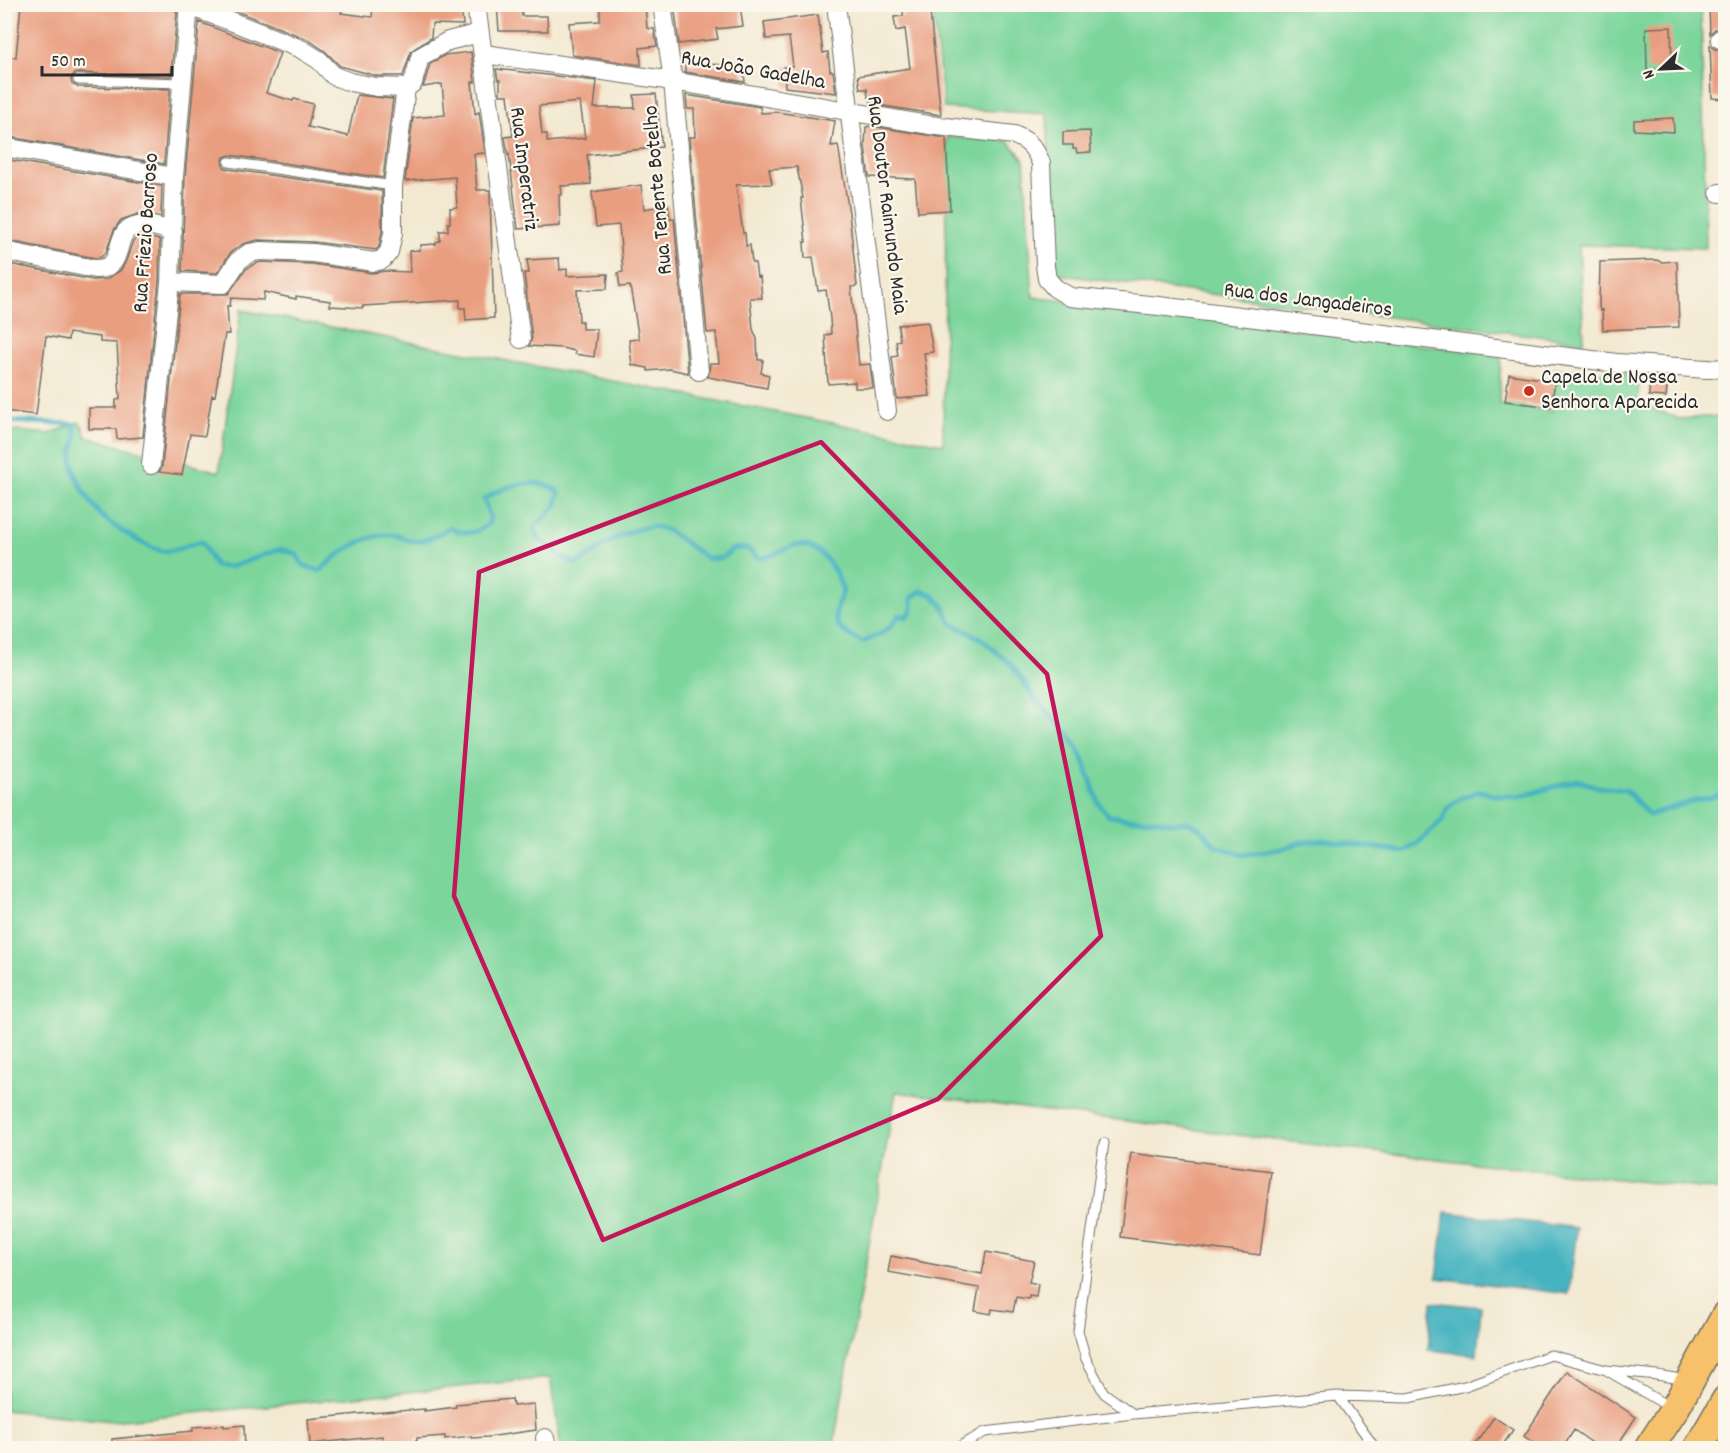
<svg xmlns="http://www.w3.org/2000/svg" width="1730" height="1453" font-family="Dekko,sans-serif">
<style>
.green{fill:#7cd59b;stroke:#548063;stroke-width:1.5}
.water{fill:#45b3c0;stroke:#386f76;stroke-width:1.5}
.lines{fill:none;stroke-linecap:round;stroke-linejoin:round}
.stream{stroke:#45b3c0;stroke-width:5}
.building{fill:#e99e80;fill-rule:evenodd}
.service-casing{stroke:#716e65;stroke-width:11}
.minor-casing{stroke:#716e65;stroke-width:20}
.primary-casing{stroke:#716e65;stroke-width:31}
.service{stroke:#fff;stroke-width:9}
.minor{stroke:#fff;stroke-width:18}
.primary{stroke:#f6c16b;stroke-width:28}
.marked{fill:none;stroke:#c2185b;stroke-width:4.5;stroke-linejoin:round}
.poi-dot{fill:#c8321e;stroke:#fbf7ec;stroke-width:2}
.labels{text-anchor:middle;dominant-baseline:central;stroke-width:4.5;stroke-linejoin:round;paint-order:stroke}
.street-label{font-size:22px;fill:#2b2b2b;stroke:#fbf7ec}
.poi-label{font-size:22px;fill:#2b2b2b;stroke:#fbf7ec;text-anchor:start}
</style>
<rect width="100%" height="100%" fill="#fbf7ec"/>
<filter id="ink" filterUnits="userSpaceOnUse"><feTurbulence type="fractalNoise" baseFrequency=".0167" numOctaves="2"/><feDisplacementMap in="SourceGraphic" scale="12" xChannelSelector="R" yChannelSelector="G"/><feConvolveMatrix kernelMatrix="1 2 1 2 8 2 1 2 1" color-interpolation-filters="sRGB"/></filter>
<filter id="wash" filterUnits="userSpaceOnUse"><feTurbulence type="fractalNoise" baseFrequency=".008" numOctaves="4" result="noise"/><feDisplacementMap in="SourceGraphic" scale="24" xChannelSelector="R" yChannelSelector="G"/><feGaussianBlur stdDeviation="1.35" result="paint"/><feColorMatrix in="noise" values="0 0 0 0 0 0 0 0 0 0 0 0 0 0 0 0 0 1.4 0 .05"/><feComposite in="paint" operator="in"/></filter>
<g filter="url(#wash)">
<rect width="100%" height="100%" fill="#f3e9d1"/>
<path class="green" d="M932 5H1701L1706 248 1579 245 1584 342 1055 274 1047 114 944 108Z
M947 137 1009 141 1024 160 1033 297 1501 355 1499 404 1553 411 1554 369 1639 375 1638 402 1679 419 1718 416 1725 460V1191L1340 1148 896 1092 833 1448H561L550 1378 112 1421 5 1410 4 430 49 434 79 422 83 427 86 437 219 472 241 310 943 444Z"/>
<path class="water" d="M1445 1212 1577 1228 1569 1294 1437 1278Z
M1432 1302 1481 1307 1477 1355 1428 1350Z"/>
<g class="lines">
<path class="stream" d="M4 421 74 424C75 429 76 434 76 438 75 448 70 455 73 465 76 481 89 501 99 513 107 523 149 549 162 551 176 553 188 543 202 542L215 566 231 567 280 549 296 554 303 565 320 571C338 553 366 533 393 535 403 536 410 543 420 541 430 540 441 532 450 528 466 535 475 534 489 524L490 518 484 499C504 486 537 475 559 492L556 506 534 527 537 537 563 557 575 564C589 559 595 550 607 543 662 513 662 528 708 559L722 558 733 549 746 548 759 558C772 558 778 551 790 547 818 537 836 569 843 591 829 622 834 629 863 642 878 636 891 630 899 615L906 617 912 610V598L921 591 931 594 942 604 951 623 980 638 1011 664 1035 699 1068 733 1082 756 1099 804 1109 816 1132 819H1152L1173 823 1188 822 1200 828 1216 846 1243 855 1281 849 1301 842 1324 840 1404 852 1417 844 1442 821 1448 807 1459 799 1479 791 1494 795 1519 797 1577 780 1598 787 1626 790 1649 815 1694 801 1726 794"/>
</g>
<g id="blocks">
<path class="building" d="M21 4H172L177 13 171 76 78 73 74 74 71 79 72 84 78 87 170 89 164 164 4 136V66L6 57H16Z
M218 4H337L336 8 342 10 341 13 372 17 373 6 461 4 463 25 432 24 431 38 411 51 403 76H377L340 66 325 51 307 39Z
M497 4H521L522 16H547L548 31H499Z
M600 4H645L647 28 654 29 657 46 640 48 641 65 572 55 569 23 600 21Z
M674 4H719V8L740 5 743 26 716 29 718 39 679 44Z
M913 4H929L941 115 871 104V98L868 97 867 89H860L858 76 910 68 905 29 896 31 894 17 903 16 904 6Z
M1709 4H1725V28L1715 29 1710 34Z
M818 15 823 53 828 52 830 71H833L836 93 785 87 784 67 793 66 789 37 766 39 764 22Z
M199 22 280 53 266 93 293 101 294 99 313 104 308 127 348 136 357 95 393 99 383 178 230 155 224 157 222 162 224 167 228 169 382 191V232L379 247 376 250 313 242 258 240 243 244 231 252 217 273 182 271 185 178Z
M1671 27 1672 69 1647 70 1646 28Z
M1710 45 1715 49 1725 50V99L1712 98Z
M471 52 475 82H472L475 114 479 112 485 153 474 154 477 190H490V196L494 318 466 320 465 308H460V300L363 306V308L330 306V301L296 296V299L264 292 263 300 231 298 230 306H227L229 334H225L215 396 212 395 205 436 190 434 182 475 159 472 162 466 180 294H228L246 269 254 264 261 262 312 264 372 273 385 271 410 272 409 251 420 250 421 245 436 244V242L440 241V231H448V223H450V208L457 207 455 177 405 181 413 118 445 115 442 84 423 87 430 64 445 55Z
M685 64 743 65 745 82 685 72Z
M496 69 597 81 594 108H635L634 95 656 94 662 147 587 155 591 184 561 186 562 195H559L560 226 518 229 509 154 508 155 505 137 513 136 508 95H500V80H498ZM580 102 585 138 547 142V134H542L539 106Z
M686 95 760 107 761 113 777 112 835 121 831 146 838 145 849 213 857 286 851 287 859 365 870 364 873 388H855V382L828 384 825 335 831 334 830 318 826 290 818 291 813 257 805 258 804 242H806L801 198H803L797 167 769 169 772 184 736 185 743 233H745L746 246 750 245 752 263H755L757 277 760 276 762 298H750L753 329 757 339 758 360H763L761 373 769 375 767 388 708 377 710 363H719L716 332 707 333 689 137H695L694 109H687Z
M1673 118 1674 132 1634 130V120Z
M871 126 946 138 950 210 918 212 915 179 869 177 865 146 866 127Z
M1090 131 1091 152 1077 153 1076 149H1073V145H1063V132Z
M4 159 162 186 161 217 138 214 121 220 114 230 106 252 101 257 95 258 4 240Z
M641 185 644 209 668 205 670 218H674L688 373 670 369 648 371V368L632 365 629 340 639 339 630 286 620 287 618 273 623 272 619 225 596 227 592 192Z
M142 236 160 240 159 281 143 437 117 439 116 429H89V408H116V400L120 399 117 343 100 342V337L69 333 68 340 46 336 36 415 4 411V263L93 280 107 279 121 270 126 261 133 241 138 237Z
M559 258 560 270 567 269V276L608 274 607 289 577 290 579 321H582V329H597L594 357 575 354V351L562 348 529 346 532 338 524 273H529L527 260Z
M1656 260 1662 262 1677 261 1679 327 1603 330 1602 310 1600 311 1599 306 1600 262Z
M928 322 933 352 924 353 930 396 897 399 892 357 898 356 896 341 900 340 898 325Z
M1509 374 1555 381 1551 407 1505 401Z
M1650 376 1668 378 1666 397 1649 396Z
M1131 1153 1271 1171 1260 1255 1120 1237Z
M986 1252 1034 1261 1029 1282 1038 1284 1036 1297 1029 1296V1299L1016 1297 1013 1312 992 1309 991 1314 975 1311 979 1288 888 1272 891 1256 982 1274Z
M1567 1371 1636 1417 1615 1449H1601L1574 1430 1562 1449H1542L1524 1436Z
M512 1399 513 1406 534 1404 536 1430 488 1437 471 1438V1436L445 1439V1436L417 1438V1441L383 1444 382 1436 310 1444 308 1419 369 1413 425 1409 424 1411 456 1407V1404Z
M1494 1417 1513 1430 1500 1449H1472Z
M224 1425V1427L244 1425 245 1449H112V1439L193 1431V1427Z"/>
</g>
</g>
<g filter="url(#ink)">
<use href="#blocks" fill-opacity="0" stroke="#716e65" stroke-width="1.5"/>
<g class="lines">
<defs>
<path id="service" d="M78 80 182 83
M229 162 393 186
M1104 1143 1078 1331 1086 1359 1104 1393 1133 1414
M1608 1371 1671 1408
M1338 1396 1373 1445V1448
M957 1448 985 1432 1133 1414 1338 1396 1408 1398 1465 1386 1551 1355 1606 1370 1657 1375 1686 1380"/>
<path id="minor" d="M183 4 233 22 301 49 319 60 334 76 350 82 376 87 406 88 413 83 420 57 448 41 480 33
M476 4 521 339
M662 4 673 81 699 371
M836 4 887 411
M1720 39H1726
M484 54 673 81 929 125 1014 135C1029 141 1035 148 1041 163L1045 266 1047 279 1055 288 1070 297 1159 306 1617 363 1707 369 1726 368
M4 147 174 177
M1719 193H1726
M4 251 95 269C128 269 111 234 134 226 144 222 162 229 173 231
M170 282 223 284 238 261 249 253 260 251 313 253 374 262 382 260 389 252 393 233V186L406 88
M151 465 170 282 174 177 189 4
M545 1438 547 1448"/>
<path id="primary" d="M1649 1448 1674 1410 1726 1315
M1698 1448 1726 1400"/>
</defs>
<use href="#service" class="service-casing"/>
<use href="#minor" class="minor-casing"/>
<use href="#primary" class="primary-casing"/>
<use href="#service" class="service"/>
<use href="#minor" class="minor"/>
<use href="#primary" class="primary"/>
</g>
</g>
<path class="marked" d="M821 442 1047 674 1101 936 938 1099 603 1240 454 896 479 572Z"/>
<circle class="poi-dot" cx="1529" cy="391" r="6"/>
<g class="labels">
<g class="street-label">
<text transform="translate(753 71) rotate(10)">Rua João Gadelha</text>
<text transform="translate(523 169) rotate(83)">Rua Imperatriz</text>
<text transform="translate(659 190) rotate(-95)">Rua Tenente Botelho</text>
<text transform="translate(886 205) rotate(83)">Rua Doutor Raimundo Maia</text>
<text transform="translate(147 233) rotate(-86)">Rua Friezio Barroso</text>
<text transform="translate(1308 301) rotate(7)">Rua dos Jangadeiros</text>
</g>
<g class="poi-label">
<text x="1541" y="378">Capela de Nossa<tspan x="1541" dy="25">Senhora Aparecida</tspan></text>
</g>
</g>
<rect width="1730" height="1453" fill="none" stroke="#fbf7ec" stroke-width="24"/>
<g transform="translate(1661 69) rotate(247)" stroke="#fbf7ec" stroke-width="4.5" paint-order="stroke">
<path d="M0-4.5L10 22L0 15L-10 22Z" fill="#2b2b2b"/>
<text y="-9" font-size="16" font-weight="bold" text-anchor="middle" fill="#2b2b2b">N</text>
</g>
<path d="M42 66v9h130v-9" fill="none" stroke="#2b2b2b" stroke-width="3"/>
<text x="51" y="66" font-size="18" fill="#2b2b2b" stroke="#fbf7ec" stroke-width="4.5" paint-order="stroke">50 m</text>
</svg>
